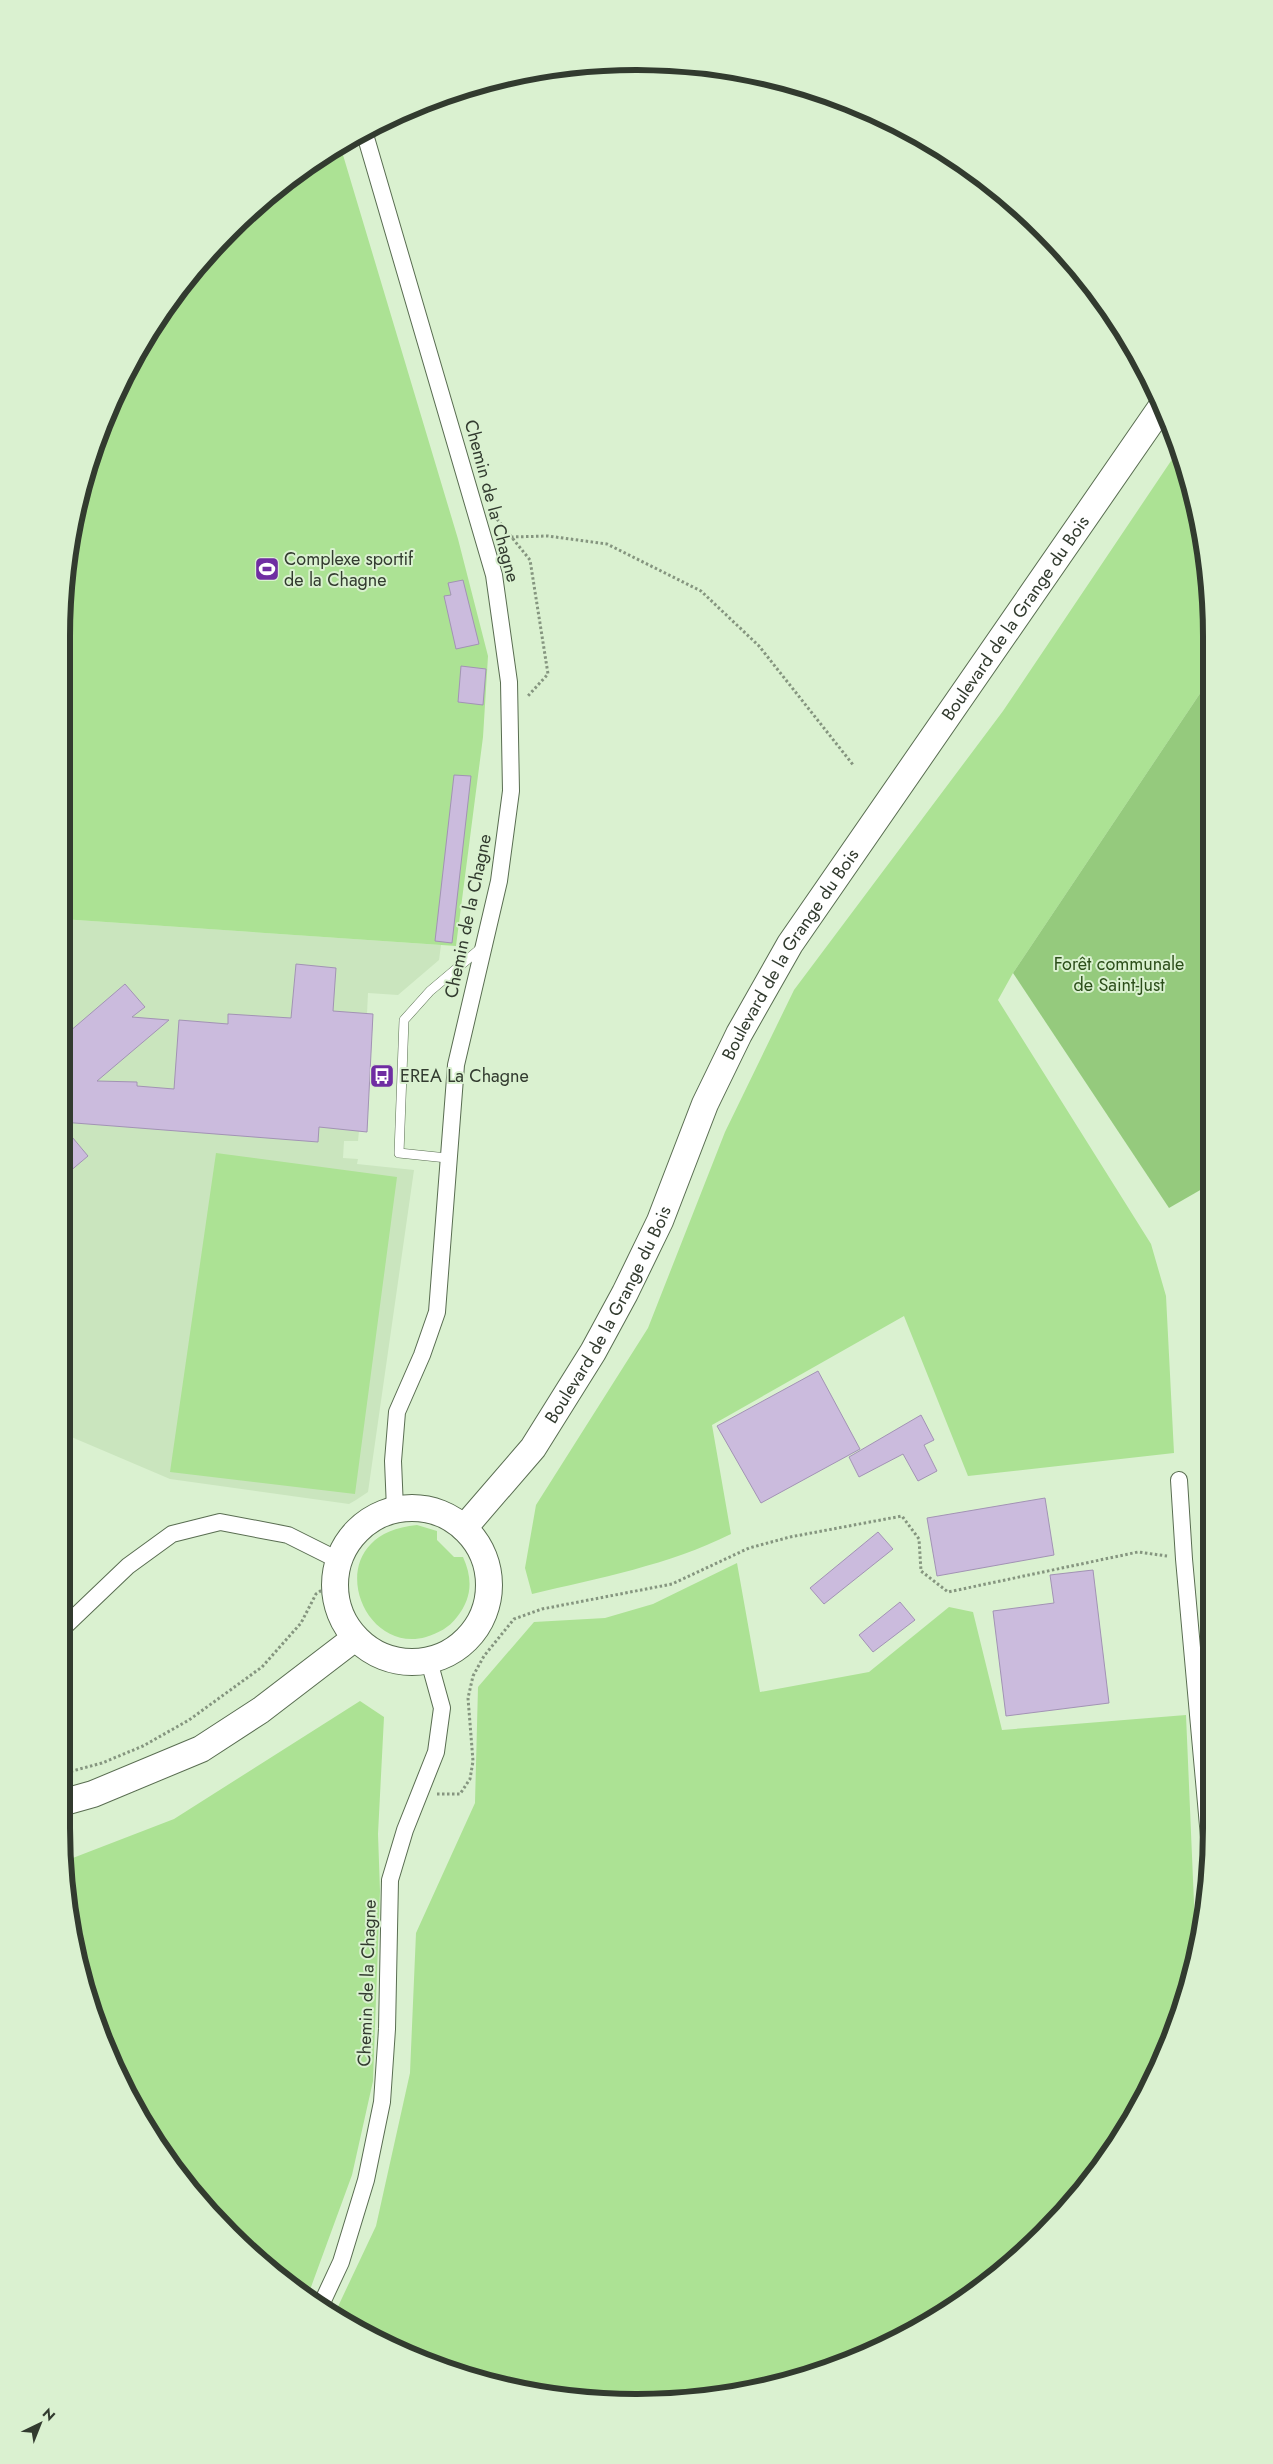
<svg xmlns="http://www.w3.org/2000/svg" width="1273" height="2464" font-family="Jost,sans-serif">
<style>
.built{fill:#cae5be}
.green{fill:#ace294}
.forest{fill:#95ca7d}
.building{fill:#cbbbdd;stroke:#a293b4}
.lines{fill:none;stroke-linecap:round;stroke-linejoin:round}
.lane-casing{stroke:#596d51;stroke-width:10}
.street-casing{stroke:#596d51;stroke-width:18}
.primary-casing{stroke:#596d51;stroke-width:28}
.path{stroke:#85957f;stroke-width:3;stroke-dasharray:2.5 2.5;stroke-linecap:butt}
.lane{stroke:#fff;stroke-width:9}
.street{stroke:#fff;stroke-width:16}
.primary{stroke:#fff;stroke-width:26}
.labels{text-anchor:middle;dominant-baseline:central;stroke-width:4;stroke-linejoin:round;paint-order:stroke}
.street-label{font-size:18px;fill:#323b2f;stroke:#daf1d0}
.poi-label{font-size:18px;fill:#323b2f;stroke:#daf1d0;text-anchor:start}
.park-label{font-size:18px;fill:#2b4d19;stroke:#daf1d0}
.rim{fill:none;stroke:#323b2f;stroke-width:6}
</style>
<rect width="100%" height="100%" fill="#daf1d0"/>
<path class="built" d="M62 919 441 945 439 960 398 995 368 993 367 1014H373L367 1132 359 1131 358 1141H344L343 1158 358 1159 357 1164 414 1170 368 1492 356 1500 349 1504 170 1479 62 1433Z"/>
<path class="green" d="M340 145 458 539 488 656 483 737 456 946 62 919V599L81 488 120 382 180 287 257 204Z
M1177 452 1207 561V683L1013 973 998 1000 1151 1244 1166 1296 1174 1453 968 1476 904 1316 712 1425 731 1534C669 1565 599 1578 532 1594L525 1568 536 1505 648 1328 725 1132 794 990 1003 711Z
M216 1153 397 1177 355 1494 170 1472Z
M417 1525 437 1531V1540L454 1557H463C473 1579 472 1598 457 1617 449 1628 438 1633 426 1637 358 1656 317 1534 417 1525Z
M737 1563 760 1692 869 1672 949 1607 973 1612 1002 1730 1186 1715 1196 1950 1192 1976 1153 2082 1115 2147 1043 2234 956 2306 891 2344 786 2383 711 2398 599 2402 524 2392 416 2359 334 2315 376 2226 410 2073 416 1933 475 1803 478 1687 534 1622 605 1618 653 1604Z
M360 1701 384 1717 378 1834 380 1891 373 2081 352 2175 307 2298 257 2260 180 2178 138 2115 92 2013 72 1939 65 1861 174 1819Z"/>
<path class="forest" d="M1207 683 1209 1185 1169 1208 1013 973Z"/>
<path class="building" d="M463 580 479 644 456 649 444 596 451 595 448 583Z
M461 666 486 669 483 705 458 702Z
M454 775 471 776 452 943 435 941Z
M296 964 336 968 333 1011 373 1014 367 1132 319 1127 318 1142 62 1122V1038L125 984 145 1007 132 1017 169 1020 97 1081 137 1082V1086L174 1089 179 1020 228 1024V1014L291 1018Z
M62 1125 88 1156 62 1178Z
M818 1371 860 1449 761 1503 717 1426Z
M921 1415 934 1440 924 1445 937 1471 918 1481 903 1454 859 1477 849 1457Z
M1045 1498 1054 1555 937 1576 927 1518Z
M878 1532 893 1549 824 1604 810 1588Z
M1093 1570 1109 1703 1006 1716 993 1611 1054 1603 1050 1575Z
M900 1602 915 1620 873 1652 859 1635Z"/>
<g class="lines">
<defs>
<path id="lane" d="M447 1158 399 1153 404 1020 430 991 481 948"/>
<path id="street" d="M364 131 494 575 509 682 511 791 499 881 456 1065 437 1312 422 1355 397 1412 393 1461 395 1509
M1179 1480 1184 1559 1211 1859
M61 1630 128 1566 172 1534 220 1522 288 1535 338 1560
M320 2307 341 2262 366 2180 382 2102 387 2029 390 1880 405 1830 436 1752 442 1708 429 1661"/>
<g id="primary">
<circle cx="412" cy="1585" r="77"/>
<path id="s1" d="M464 1528 533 1448 593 1352 625 1293 660 1221 705 1104 739 1034 790 944 1162 406"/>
<path d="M61 1803 93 1794 201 1749 261 1710 355 1638"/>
</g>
</defs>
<use href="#lane" class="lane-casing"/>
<use href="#street" class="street-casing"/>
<use href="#primary" class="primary-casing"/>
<path class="path" d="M497 519 530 560 548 674 527 697
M511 537 548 536 607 544 701 591 759 646 854 766
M61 1774 102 1763 143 1746 189 1720 262 1667 301 1623 316 1594 334 1582
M437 1794H460L470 1779 473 1761 468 1698 473 1676 484 1656 514 1619 542 1609 672 1584 749 1548 790 1537 902 1516 919 1539 921 1571 948 1592 1138 1552 1167 1556"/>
<use href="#lane" class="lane"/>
<use href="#street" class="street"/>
<use href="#primary" class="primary"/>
</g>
<defs>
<symbol id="stadium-square" viewBox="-11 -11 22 22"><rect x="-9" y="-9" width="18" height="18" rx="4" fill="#6f2da2" stroke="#daf1d0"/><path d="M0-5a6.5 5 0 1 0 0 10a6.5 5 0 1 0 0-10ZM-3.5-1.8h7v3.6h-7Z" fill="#fff"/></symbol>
<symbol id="bus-square" viewBox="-11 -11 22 22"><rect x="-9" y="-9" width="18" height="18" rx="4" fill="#6f2da2" stroke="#daf1d0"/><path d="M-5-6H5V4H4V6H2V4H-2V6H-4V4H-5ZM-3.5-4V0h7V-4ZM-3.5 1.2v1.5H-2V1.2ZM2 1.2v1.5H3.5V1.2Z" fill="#fff"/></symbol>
</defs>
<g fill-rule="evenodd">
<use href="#stadium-square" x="253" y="555" width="28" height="28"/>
<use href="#bus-square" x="368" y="1062" width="28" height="28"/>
</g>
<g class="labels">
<g class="street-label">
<text transform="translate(492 501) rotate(75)">Chemin de la Chagne</text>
<text stroke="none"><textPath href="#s1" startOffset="1069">Boulevard de la Grange du Bois</textPath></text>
<text transform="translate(468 916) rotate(-78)">Chemin de la Chagne</text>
<text stroke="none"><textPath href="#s1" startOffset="664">Boulevard de la Grange du Bois</textPath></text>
<text stroke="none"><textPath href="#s1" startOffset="259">Boulevard de la Grange du Bois</textPath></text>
<text transform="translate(367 1983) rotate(-88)">Chemin de la Chagne</text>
</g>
<g class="poi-label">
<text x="284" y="559">Complexe sportif<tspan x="284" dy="21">de la Chagne</tspan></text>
<text x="400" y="1076">EREA La Chagne</text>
</g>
<g class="park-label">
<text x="1119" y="964">Forêt communale<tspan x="1119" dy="21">de Saint-Just</tspan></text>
</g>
</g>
<path d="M0 0H1273V2464H0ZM636 70H637A566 566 0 0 1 1203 636V1828A566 566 0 0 1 637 2394H636A566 566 0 0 1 70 1828V636A566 566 0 0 1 636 70Z" fill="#daf1d0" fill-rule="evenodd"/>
<path class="rim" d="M636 70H637A566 566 0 0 1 1203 636V1828A566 566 0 0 1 637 2394H636A566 566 0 0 1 70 1828V636A566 566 0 0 1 636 70Z"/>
<g transform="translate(40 2424) rotate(43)" stroke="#daf1d0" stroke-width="4" paint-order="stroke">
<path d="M0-4L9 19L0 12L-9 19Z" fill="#323b2f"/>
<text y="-8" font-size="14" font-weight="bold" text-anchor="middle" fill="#323b2f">N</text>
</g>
</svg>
